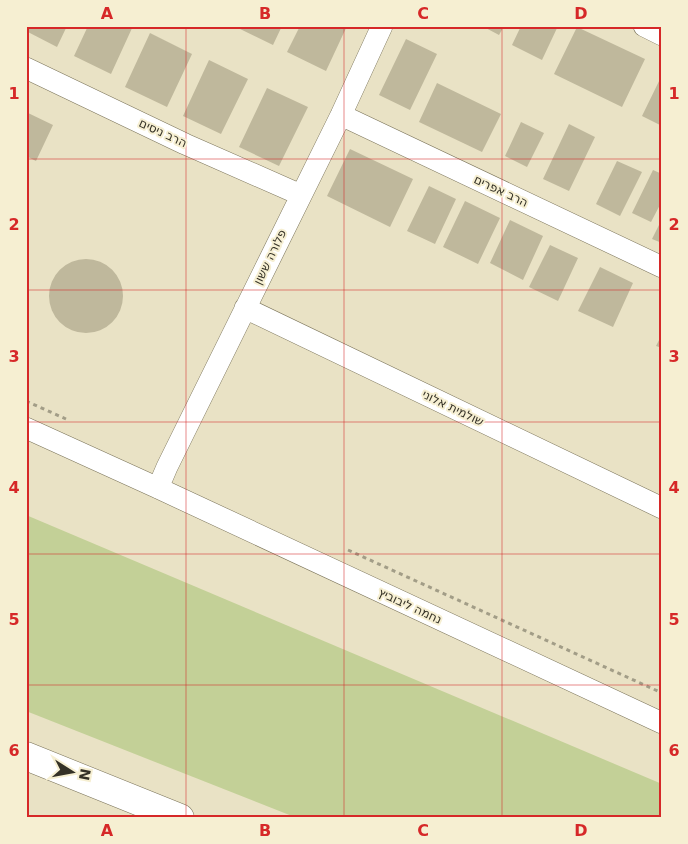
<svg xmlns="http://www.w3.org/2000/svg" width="688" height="844" font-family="'DejaVu Sans',Heebo,sans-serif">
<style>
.green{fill:#c3d097}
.building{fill:#bfb89c}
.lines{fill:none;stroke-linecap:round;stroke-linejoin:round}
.street-casing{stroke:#7b745a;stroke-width:22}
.highway-casing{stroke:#7b745a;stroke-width:29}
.path{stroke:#a29d87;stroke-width:3;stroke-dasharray:4 4;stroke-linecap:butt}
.street{stroke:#fff;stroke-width:21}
.highway{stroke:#fff;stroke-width:28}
.grid{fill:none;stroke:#d62828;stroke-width:1;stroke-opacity:0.55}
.labels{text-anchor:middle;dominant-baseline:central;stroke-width:4;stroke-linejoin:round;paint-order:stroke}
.street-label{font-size:12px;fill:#343126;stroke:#f6efd2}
.neatline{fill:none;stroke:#d62828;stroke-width:2}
.grid-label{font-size:16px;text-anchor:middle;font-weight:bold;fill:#d62828}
</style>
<rect width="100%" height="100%" fill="#e9e2c5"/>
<path class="green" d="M26 515 662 784V818H297L26 711Z"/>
<path class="building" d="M26 26H67L57 47 26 31Z
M88 26H133L111 74 74 56Z
M239 26H282L273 45 238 28Z
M300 26H347L326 71 287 52Z
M482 26H504L499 35Z
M521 26H558L542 60 512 45Z
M577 27 645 59 622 107 554 74Z
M150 33 192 54 167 107 125 87Z
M406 39 437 54 410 110 379 95Z
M209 60 248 79 221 134 183 116Z
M662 75V126L642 116Z
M437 83 501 114 482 152 419 122Z
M267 88 308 107 279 166 239 147Z
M26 112 53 125 36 161 26 156Z
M521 122 544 133 527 167 505 156Z
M569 124 595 137 569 191 543 179Z
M350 149 413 179 390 227 327 196Z
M617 161 642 172 620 216 596 204Z
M653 170 662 174V201L651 222 632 213Z
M429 186 456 199 435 244 407 231Z
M465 201 500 218 478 264 443 247Z
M662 219V243L652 239Z
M510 220 543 236 523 280 490 263Z
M550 245 578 258 558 301 529 287Z
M49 296a37 37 0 1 1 74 0a37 37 0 1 1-74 0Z
M600 267 633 283 613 327 578 311Z
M662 334V348L656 346Z"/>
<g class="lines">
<defs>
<path id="street" d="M644 26 662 35
M26 68 185 144 301 195
M341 115 662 267
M245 308 662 508
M26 428 158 488 662 723
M158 488 167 467 341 115 382 26"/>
<path id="highway" d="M26 756 180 818"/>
</defs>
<use href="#street" class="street-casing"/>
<use href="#highway" class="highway-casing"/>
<path class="path" d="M26 401 66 419
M348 550 662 693"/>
<use href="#street" class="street"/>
<use href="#highway" class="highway"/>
</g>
<path class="grid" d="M186 26V818M344 26V818M502 26V818M26 159H662M26 290H662M26 422H662M26 554H662M26 685H662"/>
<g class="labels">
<g class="street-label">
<text transform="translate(163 133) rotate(25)">הרב ניסים</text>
<text transform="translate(501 191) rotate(25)">הרב אפרים</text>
<text transform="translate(270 257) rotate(-64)">פלורה ששון</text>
<text transform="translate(453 408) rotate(26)">שולמית אלוני</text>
<text transform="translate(410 606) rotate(25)">נחמה ליבוביץ</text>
</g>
</g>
<rect width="688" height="844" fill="none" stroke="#f6efd2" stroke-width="55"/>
<g transform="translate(72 772) rotate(101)" stroke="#f6efd2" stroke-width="4" paint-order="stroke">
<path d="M0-4L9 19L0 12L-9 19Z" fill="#343126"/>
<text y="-8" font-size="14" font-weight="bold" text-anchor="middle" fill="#343126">N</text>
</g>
<rect x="28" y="28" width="632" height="788" class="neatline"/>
<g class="grid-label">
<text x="107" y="19">A</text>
<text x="265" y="19">B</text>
<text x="423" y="19">C</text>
<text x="581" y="19">D</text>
<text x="14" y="99">1</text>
<text x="674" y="99">1</text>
<text x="14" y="230">2</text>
<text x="674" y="230">2</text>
<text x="14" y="362">3</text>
<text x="674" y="362">3</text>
<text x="14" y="493">4</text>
<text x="674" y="493">4</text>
<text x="14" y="625">5</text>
<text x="674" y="625">5</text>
<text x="14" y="756">6</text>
<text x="674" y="756">6</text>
<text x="107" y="836">A</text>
<text x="265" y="836">B</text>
<text x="423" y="836">C</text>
<text x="581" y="836">D</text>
</g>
</svg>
